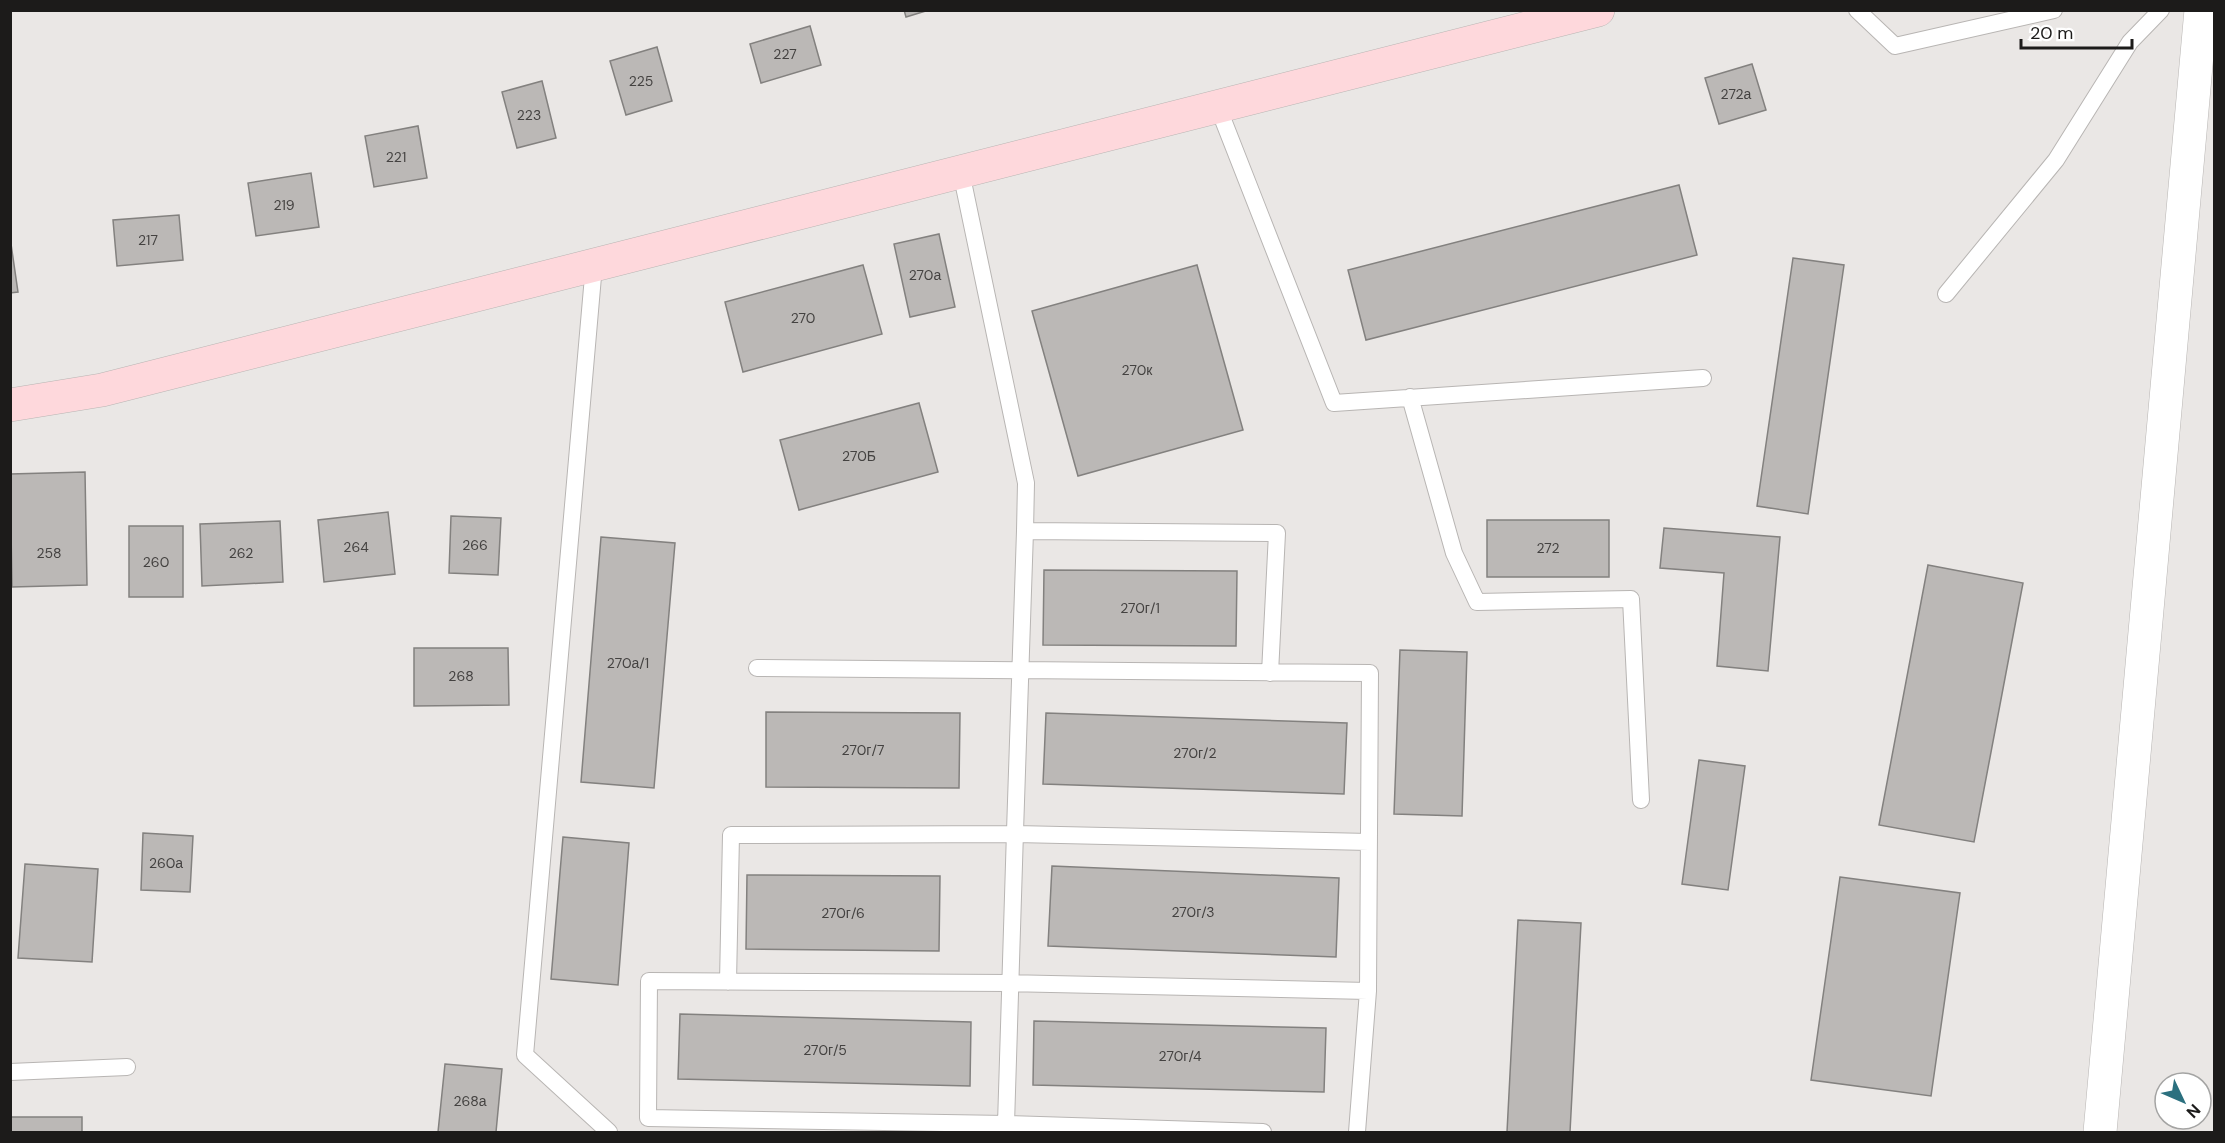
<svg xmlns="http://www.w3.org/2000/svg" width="2225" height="1143" font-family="'DM Sans',sans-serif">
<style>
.building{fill:#bbb8b6;stroke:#83817f;stroke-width:1.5}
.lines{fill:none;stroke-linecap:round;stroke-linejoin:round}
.lane-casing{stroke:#b8b5b3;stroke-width:18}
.street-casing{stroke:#b8b5b3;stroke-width:34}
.secondary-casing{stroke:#b8b5b3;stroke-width:34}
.lane{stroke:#fff;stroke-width:16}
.street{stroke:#fff;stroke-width:33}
.secondary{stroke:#fed8dc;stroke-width:33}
.labels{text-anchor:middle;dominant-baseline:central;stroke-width:6;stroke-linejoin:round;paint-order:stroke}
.number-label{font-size:14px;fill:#444241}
</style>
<rect width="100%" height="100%" fill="#eae7e5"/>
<path class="building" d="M904 10H929L906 17Z
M810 26 821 65 761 83 750 44Z
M657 47 672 101 626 115 610 61Z
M1752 64 1766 110 1719 124 1705 78Z
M542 81 556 138 517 148 502 92Z
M418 126 427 178 374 187 365 136Z
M311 173 319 227 256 236 248 183Z
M1679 185 1697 255 1366 340 1348 270Z
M179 215 183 260 117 266 113 220Z
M939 234 955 307 910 317 894 244Z
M10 237 18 292 10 293Z
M1793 258 1844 265 1808 514 1757 506Z
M863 265 882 334 743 372 725 302Z
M1197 265 1243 430 1078 476 1032 311Z
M919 403 938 472 799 510 780 440Z
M85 472 87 585 12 587 10 474Z
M388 512 395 574 324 582 318 520Z
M451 516 501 518 498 575 449 573Z
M1487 520H1609V577H1487Z
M280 521 283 582 202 586 200 524Z
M129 526H183V597H129Z
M1664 528 1780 537 1768 671 1717 666 1724 573 1660 568Z
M601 537 675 543 654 788 581 782Z
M1928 565 2023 583 1974 842 1879 825Z
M1044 570 1237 571 1236 646 1043 645Z
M414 648H508L509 705 414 706Z
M1400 650 1467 652 1462 816 1394 814Z
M766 712 960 713 959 788 766 787Z
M1046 713 1347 723 1344 794 1043 784Z
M1699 760 1745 766 1728 890 1682 884Z
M143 833 193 836 190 892 141 890Z
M563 837 629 843 618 985 551 979Z
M25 864 98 869 92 962 18 958Z
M1052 866 1339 878 1336 957 1048 946Z
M747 875 940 876 939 951 746 949Z
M1840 877 1960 893 1931 1096 1811 1080Z
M1518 920 1581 923 1570 1132H1507Z
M680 1014 971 1022 970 1086 678 1079Z
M1034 1021 1326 1028 1324 1092 1033 1085Z
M445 1064 502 1069 496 1132H438Z
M10 1117H82V1132H10Z"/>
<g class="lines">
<defs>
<path id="lane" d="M1857 10 1895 46 2054 10
M1218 107 1334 403 1703 378
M961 172 1026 483 1025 531C1018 729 1012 926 1006 1124L648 1118 649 981 1010 983 1368 991 1357 1132
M594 265 525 1055 609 1132
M1946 294 2056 160 2130 42 2161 10
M1410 397 1454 553 1477 602 1631 599 1641 800
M1025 531 1277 533 1270 673
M757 668 1370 673 1368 991
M728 982 731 835 1015 834 1369 842
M10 1072 127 1067
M1006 1124 1263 1132"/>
<path id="street" d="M2100 1132 2201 10"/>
<path id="secondary" d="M10 405 102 390 1598 10"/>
</defs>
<use href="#lane" class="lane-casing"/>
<use href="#street" class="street-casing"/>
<use href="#secondary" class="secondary-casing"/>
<use href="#lane" class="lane"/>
<use href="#street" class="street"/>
<use href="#secondary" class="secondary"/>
</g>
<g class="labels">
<g class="number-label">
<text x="785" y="54">227</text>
<text x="641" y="81">225</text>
<text x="1736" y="94">272а</text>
<text x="529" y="115">223</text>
<text x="396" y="157">221</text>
<text x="284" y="205">219</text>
<text x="148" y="240">217</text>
<text x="925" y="275">270а</text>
<text x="803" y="318">270</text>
<text x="1137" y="370">270к</text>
<text x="859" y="456">270Б</text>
<text x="475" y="545">266</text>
<text x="356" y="547">264</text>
<text x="1548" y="548">272</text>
<text x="49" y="553">258</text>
<text x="241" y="553">262</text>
<text x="156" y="562">260</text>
<text x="1140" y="608">270г/1</text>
<text x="628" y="663">270а/1</text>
<text x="461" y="676">268</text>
<text x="863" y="750">270г/7</text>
<text x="1195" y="753">270г/2</text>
<text x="166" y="863">260а</text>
<text x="1193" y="912">270г/3</text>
<text x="843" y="913">270г/6</text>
<text x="825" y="1050">270г/5</text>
<text x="1180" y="1056">270г/4</text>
<text x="470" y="1101">268а</text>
</g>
</g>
<rect width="2225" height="1143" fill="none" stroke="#1c1b1a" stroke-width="24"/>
<g transform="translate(2183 1101) rotate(134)"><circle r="28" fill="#ffffff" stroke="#a4a4a3" stroke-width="1.5"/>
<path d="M0-4.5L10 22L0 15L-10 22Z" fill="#2b707f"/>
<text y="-9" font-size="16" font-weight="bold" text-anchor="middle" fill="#1c1b1a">N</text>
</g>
<path d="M2021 39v9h111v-9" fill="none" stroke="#1c1b1a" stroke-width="3"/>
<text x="2030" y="39" font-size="18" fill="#1c1b1a" stroke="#ffffff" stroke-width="4.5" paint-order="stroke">20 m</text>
</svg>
